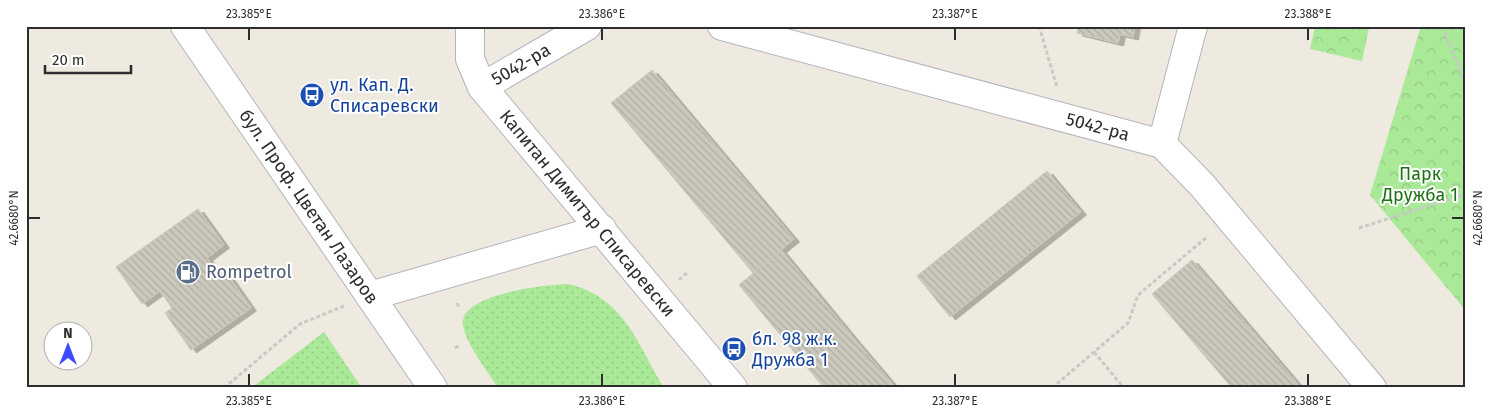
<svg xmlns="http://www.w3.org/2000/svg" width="1492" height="414" font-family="'Fira Sans',sans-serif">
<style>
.grass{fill:url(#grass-dots)}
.forest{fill:url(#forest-crowns)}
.building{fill:url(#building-back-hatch);stroke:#cbc7b8;filter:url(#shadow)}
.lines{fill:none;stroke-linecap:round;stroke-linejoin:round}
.minor-casing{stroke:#b3b3c1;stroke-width:30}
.tertiary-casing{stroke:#b3b3c1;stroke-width:30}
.secondary-casing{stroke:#b3b3c1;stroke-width:30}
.path{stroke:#c8c8c8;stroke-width:3;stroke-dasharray:4 2.5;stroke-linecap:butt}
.minor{stroke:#fff;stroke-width:28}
.tertiary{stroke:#fff;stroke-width:28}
.secondary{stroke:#fff;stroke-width:28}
.ticks{fill:none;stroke:#2d2d2d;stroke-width:2}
.labels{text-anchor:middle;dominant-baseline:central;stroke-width:4;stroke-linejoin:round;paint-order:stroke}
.street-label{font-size:18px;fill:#2d2d2d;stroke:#fff}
.transit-label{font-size:18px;fill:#164399;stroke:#fff;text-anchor:start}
.park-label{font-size:18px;fill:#1d7116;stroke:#fff}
.service-label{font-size:18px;fill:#4e5e75;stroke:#fff;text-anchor:start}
.neatline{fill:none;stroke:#2d2d2d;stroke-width:2}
.ticks-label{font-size:12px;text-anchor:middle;fill:#2d2d2d}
</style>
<defs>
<pattern id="grass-dots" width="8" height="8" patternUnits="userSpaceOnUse" patternTransform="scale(1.25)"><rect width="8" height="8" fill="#aae998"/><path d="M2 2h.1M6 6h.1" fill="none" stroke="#93c883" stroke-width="1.8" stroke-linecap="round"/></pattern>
<pattern id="forest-crowns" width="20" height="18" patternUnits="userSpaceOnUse" patternTransform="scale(1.25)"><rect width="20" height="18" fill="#aae998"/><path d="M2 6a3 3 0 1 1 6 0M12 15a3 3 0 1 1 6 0" fill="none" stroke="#93c883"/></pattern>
<pattern id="building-back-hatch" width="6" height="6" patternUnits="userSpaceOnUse" patternTransform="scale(1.25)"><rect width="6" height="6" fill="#cbc8bd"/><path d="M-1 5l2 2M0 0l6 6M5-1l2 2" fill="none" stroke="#afaca3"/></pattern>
<filter id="shadow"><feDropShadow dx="5.5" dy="3" stdDeviation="0" flood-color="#0004"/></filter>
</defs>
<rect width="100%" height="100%" fill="#efeadf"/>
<path class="grass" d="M568 284C624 297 637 343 664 388H498C489 373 460 337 463 320 468 293 545 285 568 284Z
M324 332 362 388H251Z"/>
<path class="forest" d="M1315 26 1369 28 1362 61 1310 49Z
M1421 26H1466V311L1370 195Z"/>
<path class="building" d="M1079 26H1135L1133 37 1120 34 1118 43 1077 33Z
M652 70 794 239 753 273 611 103Z
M1047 171 1081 212 950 317 917 276Z
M198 209 224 245 207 258 219 275 172 308 160 291 142 304 116 267Z
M781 250 856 341 896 388H824L739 285Z
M1192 260 1216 288 1301 388H1232L1152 294Z
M225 271 251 308 191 350 165 313Z"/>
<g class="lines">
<defs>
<g id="minor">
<path id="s1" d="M722 26 1162 144 1202 185 1372 388"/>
<path id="s2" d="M482 87 587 26"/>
<path d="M1162 144 1193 26"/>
</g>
<g id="tertiary">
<path id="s3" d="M470 26V59L482 87 733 388"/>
<path d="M370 296 602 229"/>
</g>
<g id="secondary">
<path id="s4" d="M185 26 433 388"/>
</g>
</defs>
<use href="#minor" class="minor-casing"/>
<use href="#tertiary" class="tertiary-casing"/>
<use href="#secondary" class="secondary-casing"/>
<path class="path" d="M1039 26 1057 87
M1442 26 1466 84
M1359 228 1466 194
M679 280 688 272
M457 303 459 308
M455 348 461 345
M1094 352 1124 388
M224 388 300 324 344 306
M1052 388 1128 323 1138 295 1208 236"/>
<use href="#minor" class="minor"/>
<use href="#tertiary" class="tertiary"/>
<use href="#secondary" class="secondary"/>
</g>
<path class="ticks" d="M249 28V40M602 28V40M955 28V40M1308 28V40M28 218H40M1452 218H1464M249 374V386M602 374V386M955 374V386M1308 374V386"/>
<defs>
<symbol id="bus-disc" viewBox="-11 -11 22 22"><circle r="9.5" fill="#1a4fb4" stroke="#fff"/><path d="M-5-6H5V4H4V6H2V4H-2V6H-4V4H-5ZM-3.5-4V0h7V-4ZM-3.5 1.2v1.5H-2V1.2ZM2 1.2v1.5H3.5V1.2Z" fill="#fff"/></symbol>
<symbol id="fuel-disc" viewBox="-11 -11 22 22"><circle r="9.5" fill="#5c6f8a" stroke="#fff"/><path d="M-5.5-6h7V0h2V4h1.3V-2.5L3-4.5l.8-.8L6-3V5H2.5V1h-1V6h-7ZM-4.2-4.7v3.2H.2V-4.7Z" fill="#fff"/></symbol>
</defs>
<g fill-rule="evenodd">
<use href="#bus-disc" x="298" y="81" width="28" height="28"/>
<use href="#fuel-disc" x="174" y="258" width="28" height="28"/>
<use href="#bus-disc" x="720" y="335" width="28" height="28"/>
</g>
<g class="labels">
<g class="street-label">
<text stroke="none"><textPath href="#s2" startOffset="45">5042-ра</textPath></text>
<text stroke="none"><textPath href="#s1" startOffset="389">5042-ра</textPath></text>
<text stroke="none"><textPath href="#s4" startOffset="219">бул. Проф. Цветан Лазаров</textPath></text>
<text stroke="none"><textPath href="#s3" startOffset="228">Капитан Димитър Списаревски</textPath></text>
</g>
<g class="transit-label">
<text x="330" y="85">ул. Кап. Д.<tspan x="330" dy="21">Списаревски</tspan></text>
<text x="752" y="339">бл. 98 ж.к.<tspan x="752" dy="21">Дружба 1</tspan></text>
</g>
<g class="park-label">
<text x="1420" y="174">Парк<tspan x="1420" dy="21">Дружба 1</tspan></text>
</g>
<g class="service-label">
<text x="206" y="272">Rompetrol</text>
</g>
</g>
<rect width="1492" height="414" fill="none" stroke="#ffffff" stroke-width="55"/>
<g transform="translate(68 346)"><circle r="24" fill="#ffffff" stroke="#ababab"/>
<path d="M0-4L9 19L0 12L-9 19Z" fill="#3c49ff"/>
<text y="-8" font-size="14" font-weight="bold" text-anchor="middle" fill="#2d2d2d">N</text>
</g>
<path d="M45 65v8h86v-8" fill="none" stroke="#2d2d2d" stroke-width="2.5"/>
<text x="52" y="65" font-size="15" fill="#2d2d2d" stroke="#ffffff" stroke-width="4" paint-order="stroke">20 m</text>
<rect x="28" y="28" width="1436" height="358" class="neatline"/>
<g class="ticks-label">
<text x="249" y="18">23.385°E</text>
<text x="602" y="18">23.386°E</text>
<text x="955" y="18">23.387°E</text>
<text x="1308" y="18">23.388°E</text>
<text transform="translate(14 218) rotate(-90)" y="4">42.6680°N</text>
<text transform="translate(1478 218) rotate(-90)" y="4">42.6680°N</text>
<text x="249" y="405">23.385°E</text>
<text x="602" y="405">23.386°E</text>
<text x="955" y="405">23.387°E</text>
<text x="1308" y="405">23.388°E</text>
</g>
</svg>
